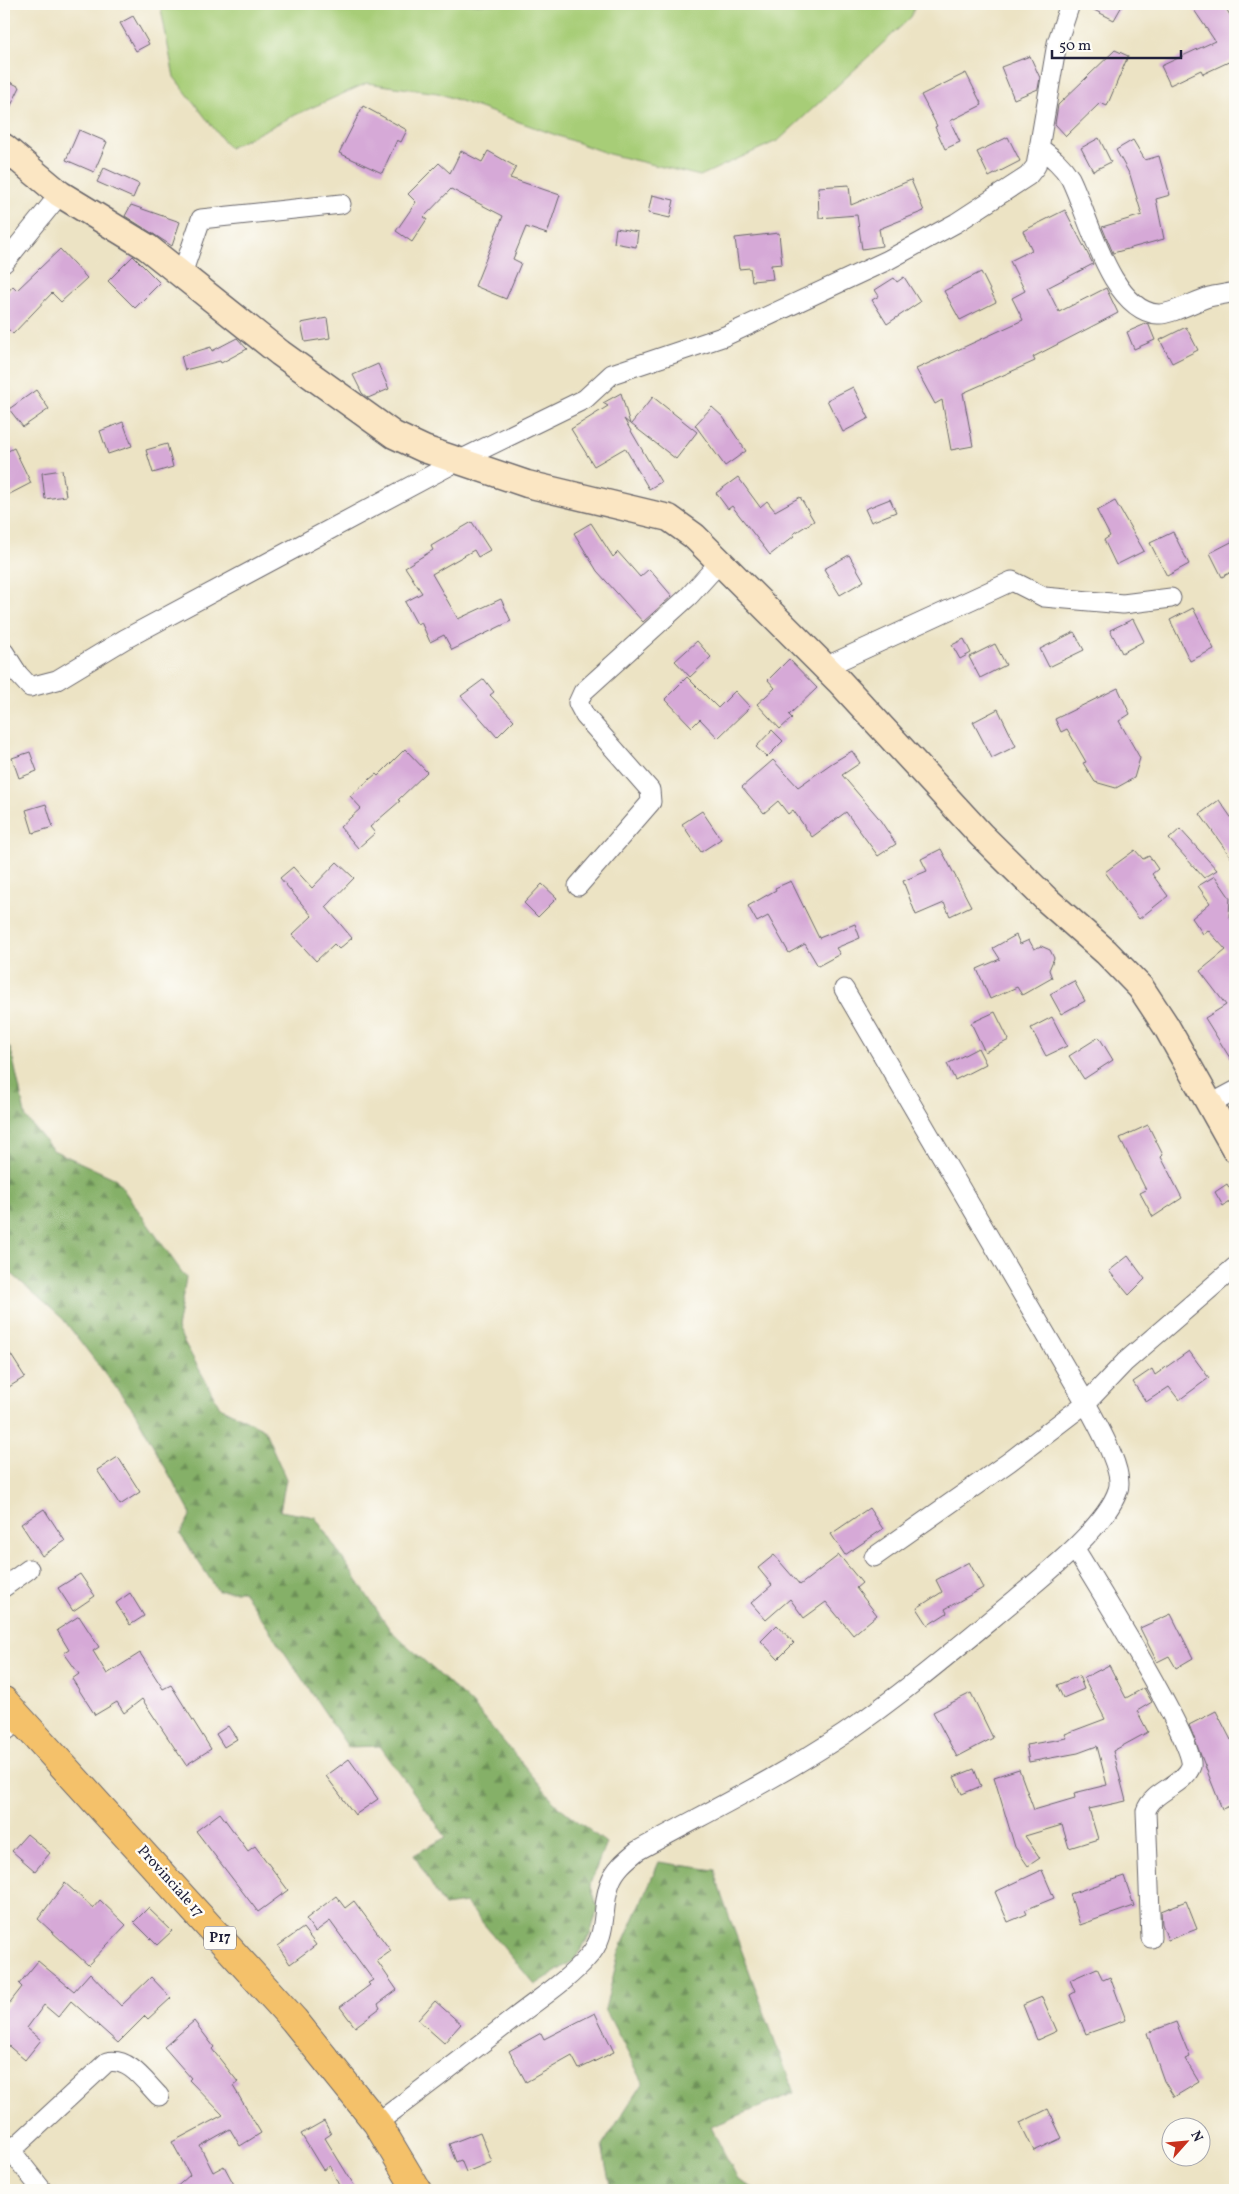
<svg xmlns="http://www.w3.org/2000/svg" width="1239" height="2194" font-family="Vollkorn,serif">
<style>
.grass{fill:#a7cd77;stroke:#647859}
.forest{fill:url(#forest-firs);stroke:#546952}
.building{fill:#d6a9d7}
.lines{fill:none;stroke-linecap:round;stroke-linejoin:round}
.street-casing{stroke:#69666b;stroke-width:21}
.secondary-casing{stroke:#69666b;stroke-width:29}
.primary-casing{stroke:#69666b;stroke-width:30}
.street{stroke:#fff;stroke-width:19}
.secondary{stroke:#fbe6c3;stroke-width:26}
.primary{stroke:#f4c16a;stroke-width:28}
.labels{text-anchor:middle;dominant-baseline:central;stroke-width:5;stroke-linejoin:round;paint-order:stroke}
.shield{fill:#fdfcf7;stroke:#646373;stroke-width:1}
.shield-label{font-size:14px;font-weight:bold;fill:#22223b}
.street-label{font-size:15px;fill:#22223b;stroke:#fdfcf7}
</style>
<defs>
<pattern id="forest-firs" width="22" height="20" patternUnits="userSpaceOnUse" patternTransform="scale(1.25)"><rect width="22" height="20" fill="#85b068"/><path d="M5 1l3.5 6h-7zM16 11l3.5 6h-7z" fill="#6c8f57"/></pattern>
</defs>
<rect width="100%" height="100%" fill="#fdfcf7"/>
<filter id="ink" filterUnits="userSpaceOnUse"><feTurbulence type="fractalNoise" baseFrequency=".02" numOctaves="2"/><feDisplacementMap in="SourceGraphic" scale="10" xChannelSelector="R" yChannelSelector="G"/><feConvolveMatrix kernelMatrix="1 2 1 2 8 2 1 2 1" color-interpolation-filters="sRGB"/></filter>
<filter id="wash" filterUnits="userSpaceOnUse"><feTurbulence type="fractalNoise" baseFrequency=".0096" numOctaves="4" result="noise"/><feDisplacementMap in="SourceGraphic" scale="20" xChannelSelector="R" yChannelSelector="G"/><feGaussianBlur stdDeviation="1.12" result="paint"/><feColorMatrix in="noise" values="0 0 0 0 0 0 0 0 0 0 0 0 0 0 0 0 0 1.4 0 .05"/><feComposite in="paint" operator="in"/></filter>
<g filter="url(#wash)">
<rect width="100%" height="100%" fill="#ece3c4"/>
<path class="grass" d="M160 4H916L911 17 779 140 700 176 609 154 438 93 367 83 293 116 229 148 174 77Z"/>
<path class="forest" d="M4 1040 11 1050 26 1118 53 1150 116 1179 186 1278 177 1329 220 1407 264 1429 286 1479 280 1511 315 1517 390 1630 472 1704 558 1806 606 1843 590 1884 598 1908 590 1935 574 1960 535 1985 466 1903 444 1906 414 1855 446 1837 380 1746 348 1747 243 1591H218L180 1534 191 1514 134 1411 63 1319 4 1267Z
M659 1862 715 1870 722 1897 794 2093 711 2127 738 2180 757 2190H611L602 2146 643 2082 605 2009 619 1952Z"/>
<g id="blocks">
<path class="building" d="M1082 4H1123L1114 20Z
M1190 4H1223L1230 15 1235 12V59L1203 74 1201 70 1170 85 1161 66 1215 41Z
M133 16 149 44 136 51 120 23Z
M1115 50 1128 56 1107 106 1100 103 1066 136 1055 124 1058 105Z
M1030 56 1040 78 1038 89 1014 99 1001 67Z
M966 73 982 105 950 121 960 142 945 149 935 127 937 126 921 95Z
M4 79 20 87 4 120Z
M363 106 407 130 401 142 397 140 382 173 339 153Z
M79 130 107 142 94 172 66 160Z
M1008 137 1020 161 989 177 977 152Z
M1099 138 1111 162 1093 171 1081 148Z
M1133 140 1145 160 1159 156 1170 195 1156 199 1164 239 1113 253 1102 227 1142 215 1130 175 1116 150Z
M461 151 482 162 488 151 516 167 510 178 560 195 547 234 526 227 513 259 521 263 506 299 475 286 503 216 451 189 424 217 427 219 412 242 396 231 416 202 408 194 439 163 450 173Z
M104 168 139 184 133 198 97 182Z
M911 180 924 211 879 229 882 246 862 249 857 215 819 218 818 187 849 185 851 205Z
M652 195 674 200 670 218 648 213Z
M131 205 180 222 172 246 125 216Z
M1065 210 1093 264 1047 288 1059 312 1106 288 1118 313 1033 357 1035 361 963 393 973 446 951 450 942 400 935 404 916 369 1023 320 1012 298 1025 291 1010 261 1032 250 1023 231Z
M616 228 638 232 636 247 614 243Z
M779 233 782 264 771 265 773 279 752 281 750 268 739 269 735 238Z
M60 249 87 278 61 302 52 293 13 334 4 325V296L13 286 17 290Z
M133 256 160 283 135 308 108 281Z
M981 272 996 302 960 320 944 291Z
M904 277 920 302 887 324 872 300 879 296 875 290 894 278 897 282Z
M327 318 330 338 305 342 301 323Z
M1148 323 1155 340 1134 349 1127 332Z
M1186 327 1198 350 1172 363 1160 340Z
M237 338 247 349 221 363 220 361 185 370 181 356 211 347 212 351Z
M378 364 389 389 368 398 362 393 353 375Z
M853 387 869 418 843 432 827 400Z
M36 390 49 409 23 427 9 409Z
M621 393 630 424 624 419 661 482 649 489 625 448 594 466 571 429 608 406 603 403Z
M653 397 697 432 676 459 631 424Z
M712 407 723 417 746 451 725 466 695 425Z
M123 422 132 446 108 454 100 431Z
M167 444 173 467 153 473 146 450Z
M14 448 31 483 4 497V453Z
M62 470 66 496 45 499 42 473Z
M738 477 760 507 767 501 775 511 800 497 814 521 793 534 794 536 770 555 732 506 728 509 716 493Z
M890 499 896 512 871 522 865 509Z
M1115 501 1144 551 1116 565 1104 540 1110 536 1097 511Z
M472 522 490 550 478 557 474 550 432 574 458 619 501 599 511 621 452 650 444 635 430 642 421 622 417 624 405 602 422 593 405 567 433 550 431 546Z
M591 523 613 557 618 552 640 577 649 569 672 596 643 622 597 571 574 533Z
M1173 532 1189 564 1167 576 1150 543Z
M1235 540V570L1222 577 1210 553Z
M849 555 864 581 840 595 824 569Z
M1193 608 1214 649 1190 661 1170 620Z
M1133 619 1144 641 1122 653 1110 630Z
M1074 632 1084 650 1049 667 1040 649Z
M964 639 971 653 960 659 952 645Z
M697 641 711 657 690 677 675 661Z
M995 644 1006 665 980 678 969 657Z
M789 659 817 688 789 715 792 718 780 729 757 704 775 688 768 680Z
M687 677 718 708 735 691 750 707 718 738 700 719 692 727 665 699Z
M484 679 494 692 490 695 514 720 497 737 461 696Z
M1118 688 1130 714 1119 721 1140 758 1134 778 1116 788 1095 782 1083 763 1086 762 1067 729 1061 732 1055 719Z
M998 709 1016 746 992 758 973 722Z
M772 730 783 741 767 757 756 747Z
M405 749 427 772 398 800 400 801 370 827 375 833 358 848 340 827 361 808 350 796 376 774 378 776Z
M852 751 860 763 842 775 878 817 896 844 878 856 846 812 812 837 793 810 788 814 778 801 764 813 742 787 773 760 798 787 832 763Z
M30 752 37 771 19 778 12 758Z
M1219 800 1235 823V863L1200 814Z
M46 804 53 827 33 833 26 810Z
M702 811 721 839 701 852 682 824Z
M1180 829 1217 870 1204 878 1169 839Z
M941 849 971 906 950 916 944 903 916 915 903 881 927 871 921 859Z
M1135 850 1143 859 1149 856 1158 869 1152 874 1168 896 1139 919 1105 872Z
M337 862 354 878 326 907 352 938 339 949 334 944 316 961 292 935 312 916 280 878 293 867 312 888Z
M1215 876 1230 898 1229 917 1235 924V1066L1205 1018 1226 1005 1200 971 1226 950 1208 930 1203 934 1192 918 1210 903 1198 886Z
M791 881 819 938 855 924 860 938 836 948 840 954 818 966 805 944 789 953 768 916 757 922 748 906 776 890 775 888Z
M542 884 557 898 538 917 524 903Z
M1016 935 1020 944 1029 940 1034 949 1041 946 1050 950 1054 958 1049 970 1052 978 1022 995 1017 987 990 999 977 969 1000 959 993 948Z
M1074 981 1085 1001 1061 1014 1050 994Z
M995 1012 1009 1040 985 1052 971 1023Z
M1052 1017 1067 1046 1046 1056 1031 1028Z
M1099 1037 1113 1060 1084 1079 1069 1056Z
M978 1048 986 1064 955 1080 947 1064Z
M1148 1125 1163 1155 1161 1157 1182 1198 1153 1217 1140 1193 1146 1190 1120 1138Z
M1227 1184 1235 1198 1223 1206 1215 1192Z
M1128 1256 1145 1279 1129 1295 1109 1271Z
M4 1344 25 1377 4 1390Z
M1189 1351 1209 1378 1179 1400 1169 1387 1146 1402 1133 1382 1152 1369 1155 1375Z
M118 1457 140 1492 120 1505 97 1470Z
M869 1508 883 1529 845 1555 831 1534Z
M44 1509 65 1541 42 1556 21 1524Z
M774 1555 800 1585 839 1555 862 1583 856 1588 877 1615 853 1635 826 1602 804 1618 790 1599 766 1620 751 1603 772 1585 758 1568Z
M969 1562 983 1588 945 1609 947 1613 928 1625 917 1608 942 1592 936 1580Z
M80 1574 95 1596 73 1611 58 1588Z
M130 1593 144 1616 130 1625 116 1603Z
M1171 1614 1193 1658 1176 1668 1169 1656 1157 1662 1140 1628Z
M79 1616 99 1647 93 1651 107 1674 140 1653 163 1689 171 1685 211 1749 186 1765 142 1699 124 1713 117 1702 95 1715 72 1679 79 1674 64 1653 69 1650 57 1630Z
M777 1625 794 1643 778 1659 761 1641Z
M1109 1665 1126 1698 1144 1688 1152 1702 1137 1711 1148 1732 1113 1751 1126 1801 1089 1809 1098 1839 1069 1848 1062 1825 1025 1836 1040 1858 1028 1866 1015 1847 994 1777 1019 1769 1034 1810 1075 1798 1074 1793 1107 1785 1097 1746 1078 1753 1029 1762 1026 1745 1067 1738 1065 1734 1105 1719 1084 1678Z
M1079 1676 1084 1689 1063 1698 1057 1685Z
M971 1693 993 1738 957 1757 933 1712Z
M1216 1711 1231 1740 1235 1738V1804L1222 1809 1189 1725Z
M228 1726 237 1739 224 1747 216 1734Z
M349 1759 378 1799 355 1815 326 1776Z
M974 1769 981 1786 962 1794 954 1777Z
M220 1813 248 1851 255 1846 288 1890 258 1912 196 1831Z
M27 1834 50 1853 35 1871 12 1851Z
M1042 1870 1054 1898 1025 1910 1027 1914 1008 1922 995 1892Z
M1124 1876 1134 1906 1080 1925 1070 1894Z
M65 1883 93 1908 100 1900 126 1925 88 1965 38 1919Z
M336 1896 345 1908 354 1901 391 1951 377 1961 397 1990 378 2004 380 2008 355 2027 340 2007 370 1985 368 1983 373 1980 330 1921 315 1932 306 1919Z
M1186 1901 1197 1929 1168 1940 1162 1924 1161 1911Z
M148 1908 172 1931 157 1945 134 1922Z
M303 1928 316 1945 290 1964 278 1946Z
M38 1961 74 1991 90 1973 121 2006 151 1977 171 1998 148 2019 145 2016 118 2043 71 2001 58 2017 44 2005 27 2028 41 2040 25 2060 4 2042V2010L22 1987 19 1984Z
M1097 1968 1103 1980 1110 1977 1126 2020 1086 2034 1070 1995 1075 1992 1070 1980Z
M1042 1997 1057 2031 1037 2040 1023 2005Z
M435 2001 461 2024 444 2043 418 2020Z
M595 2013 614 2052 579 2069 572 2056 526 2082 509 2051 541 2033 544 2039Z
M194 2021 214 2047 212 2049 238 2082 233 2086 261 2133 240 2146 230 2129 200 2146 213 2172 224 2166 237 2190H173L190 2175 172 2142 223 2115 189 2080 191 2078 164 2047Z
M1176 2022 1190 2057 1185 2059 1199 2082 1174 2097 1164 2081 1147 2033Z
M1048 2109 1062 2138 1034 2151 1020 2123Z
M324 2121 331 2134 325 2138 357 2190H341L330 2166 323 2170 301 2134Z
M480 2132 492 2162 466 2172 461 2160 456 2162 449 2144Z"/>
</g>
</g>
<g filter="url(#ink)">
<use href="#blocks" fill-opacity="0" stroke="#69666b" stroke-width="1"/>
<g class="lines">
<defs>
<path id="street" d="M1041 149C1053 158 1062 165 1070 178 1088 213 1110 311 1158 314 1170 315 1196 301 1209 297 1218 295 1227 294 1235 292
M4 263 60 194
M182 274 201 219 341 204
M4 652 18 674 30 687 57 680 125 639 458 461 585 399 612 374 725 336 888 260 956 223 1028 176 1036 166 1057 43 1070 4
M825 667 1012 581 1044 597 1123 604 1171 598
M578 886 651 802 650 790 585 716 578 703 583 692 689 596 720 562
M844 989 1086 1403 1009 1462 874 1557
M1209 1105 1235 1091
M1075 1549C1092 1577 1197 1745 1191 1766 1185 1785 1152 1791 1146 1811L1151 1938
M4 1587 29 1569
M4 1732 21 1720
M377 2123C424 2088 471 2052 517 2016 540 1998 568 1980 587 1958 610 1934 600 1910 610 1883 615 1869 626 1860 637 1851 706 1813 778 1778 844 1734 904 1693 960 1645 1016 1599 1045 1575 1107 1525 1118 1490 1125 1470 1095 1421 1086 1403L1125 1362 1235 1267
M4 2142 42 2190
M12 2150 107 2062C129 2057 145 2082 159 2096"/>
<path id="secondary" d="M4 147 60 194 147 247 280 353 394 435 424 449 527 484 669 518 694 536 839 681 981 835 1047 900 1106 952 1141 988 1166 1026 1235 1149"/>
<path id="primary" d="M4 1701 294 2020 377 2123 417 2190"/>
</defs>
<use href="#street" class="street-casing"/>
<use href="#secondary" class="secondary-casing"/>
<use href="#primary" class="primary-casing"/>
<use href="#street" class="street"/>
<use href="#secondary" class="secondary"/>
<use href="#primary" class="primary"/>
</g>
</g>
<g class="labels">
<rect class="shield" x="204" y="1926.5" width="32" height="23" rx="4"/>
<g class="shield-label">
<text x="220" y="1938">P17</text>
</g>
<g class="street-label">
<text transform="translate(170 1882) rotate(48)">Provinciale 17</text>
</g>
</g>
<rect width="1239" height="2194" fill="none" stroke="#fdfcf7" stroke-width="20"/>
<g transform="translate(1186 2142) rotate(63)"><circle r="24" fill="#fdfcf7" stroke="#a5a5ac"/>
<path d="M0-4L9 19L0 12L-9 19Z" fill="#c8321e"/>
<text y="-8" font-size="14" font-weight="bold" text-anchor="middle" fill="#22223b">N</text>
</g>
<path d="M1052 50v8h129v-8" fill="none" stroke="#22223b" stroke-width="2.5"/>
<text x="1059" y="50" font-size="15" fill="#22223b" stroke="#fdfcf7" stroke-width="4" paint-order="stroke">50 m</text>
</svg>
